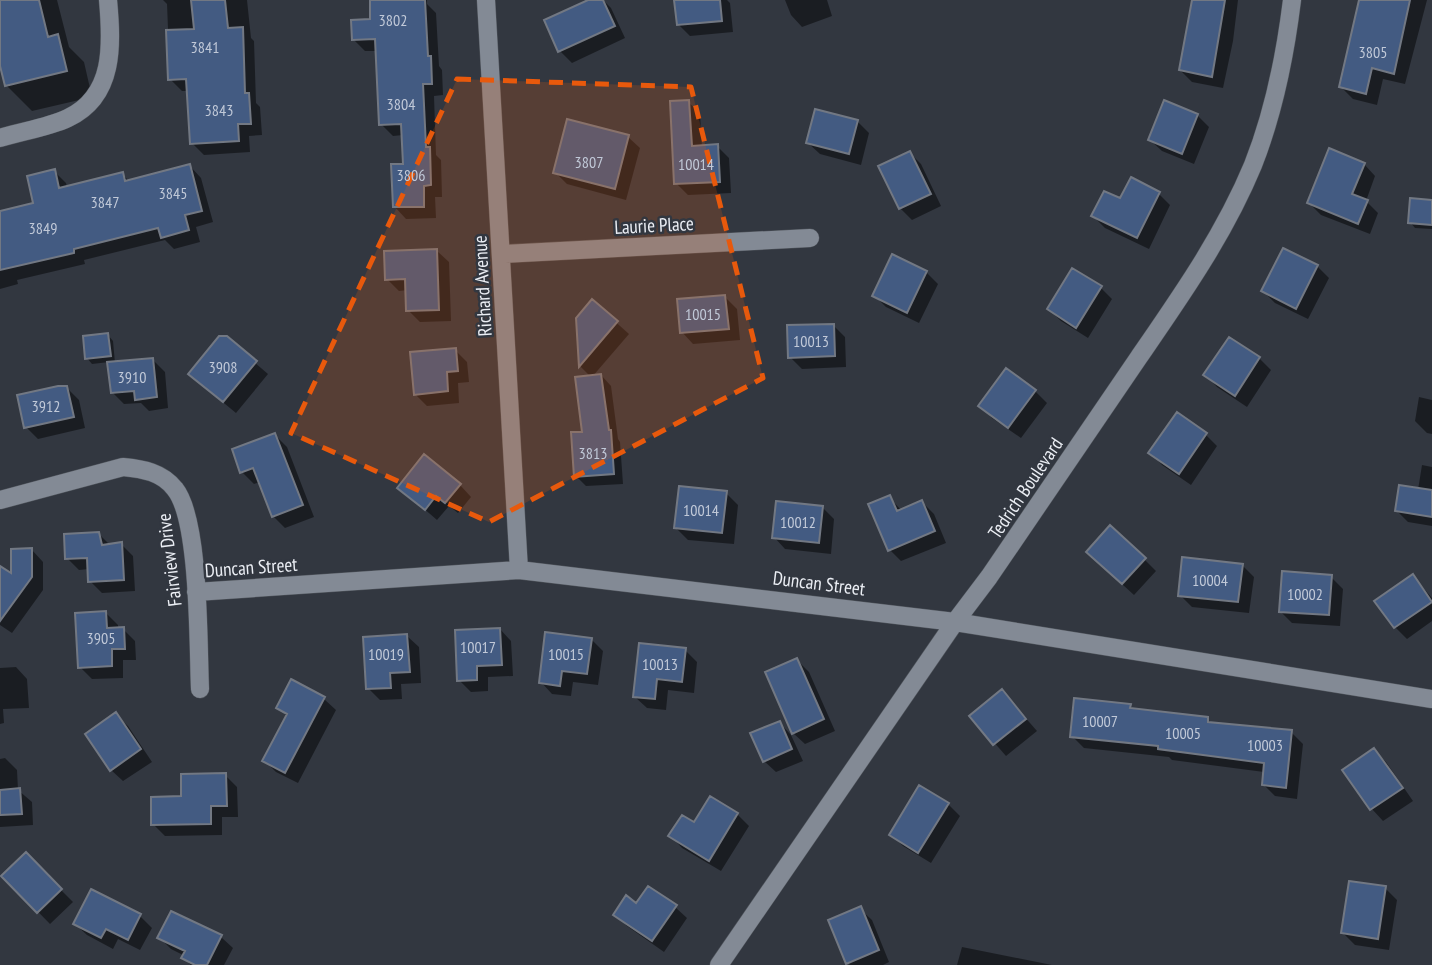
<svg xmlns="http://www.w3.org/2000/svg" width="1432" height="965" font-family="'PT Sans Narrow',sans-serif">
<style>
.shadow{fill:#0007}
.building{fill:#435b82;stroke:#727883;stroke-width:2}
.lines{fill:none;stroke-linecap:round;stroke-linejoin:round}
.minor-casing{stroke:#50555c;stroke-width:19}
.minor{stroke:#838a95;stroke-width:18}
.marked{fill:#e8590c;fill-opacity:0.2;stroke:#e8590c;stroke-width:5;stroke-dasharray:14 9;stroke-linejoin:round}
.labels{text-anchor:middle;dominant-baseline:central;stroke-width:5;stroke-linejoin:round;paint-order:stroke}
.number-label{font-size:16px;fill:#c1c9d8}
.street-label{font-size:19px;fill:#ebeef4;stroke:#323740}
</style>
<rect width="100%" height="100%" fill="#323740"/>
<path class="shadow" d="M0 0H57L69 47 84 62 92 97 32 111 6 85 0 59Z
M163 0H247L251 38 254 41 256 103 260 107 262 135 249 136 250 152 204 155 192 143 188 91H182L170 79 167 4Z
M371 0H427V4L436 13 439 66 442 70 443 95 434 96 436 155 441 160 442 197H435L436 218 406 219 395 207 405 166 403 135 393 136 381 124 378 51H365L353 39 372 21Z
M592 0H603L611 8 625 38 572 63 560 51Z
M676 0H727L730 3 733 32 690 36 678 24Z
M785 0H827L832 16 802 27 791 15Z
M1193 0H1238L1233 41 1223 88 1192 82 1180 70Z
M1363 0H1427L1405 84 1383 79 1377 105 1353 99 1341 87Z
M688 102 700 113 702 147 717 146 729 158 731 193 688 195 676 183Z
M1197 115 1209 127 1194 164 1162 151 1150 140Z
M857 121 869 133 861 165 820 154 808 143Z
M628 137 640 148 626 200 567 184 555 172Z
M910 153 921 164 941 206 912 220 900 208Z
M1364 164 1375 176 1366 201 1378 213 1370 234 1321 215 1309 203Z
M190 166 201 178 213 222 196 227 200 242 174 249 165 240 84 260 85 264 17 280 18 284 0 289V213L35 204 54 171 66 183 67 188 122 174 130 182Z
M1158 193 1170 205 1149 249 1105 228 1093 216 1121 201Z
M1432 202V229L1415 228 1410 222Z
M437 251 449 262 451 321 420 322 408 310V290L399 291 387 279Z
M1317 266 1329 278 1308 319 1275 303 1263 291Z
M926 272 938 284 919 323 886 307 874 295Z
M1101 288 1112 299 1088 338 1061 321 1049 309Z
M725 297 737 309 740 340 693 344 682 332Z
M592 301 629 334 592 377 601 375 611 386 618 439 620 442 623 484 586 486 576 476 591 377 580 366 578 318Z
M833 325 845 337 846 367 802 369 790 357Z
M108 335 113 341 115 363 153 360 165 372 168 408 149 411 141 403 124 404 112 392 109 362 92 364 87 358Z
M226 338 268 374 236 413 202 385Z
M1229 339 1259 358 1271 370 1247 407 1217 387 1206 375Z
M455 350 467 362 469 382 458 383 459 403 427 406 415 394Z
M1006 370 1035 391 1047 403 1021 438 992 418 981 406Z
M67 388 79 400 85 428 38 439 26 427Z
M1419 397 1432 400V434L1427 433 1415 421Z
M275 435 287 447 314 517 285 528 273 516 260 482 254 484 242 472 234 450Z
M1206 435 1217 446 1191 485 1162 465 1151 453Z
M1422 465 1432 467V526L1408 522 1396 510 1418 490Z
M460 485 471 497 458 513 449 506 437 520 399 487Z
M726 493 738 505 734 544 688 540 676 528Z
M889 497 902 511 922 502 934 514 946 543 901 561 890 550Z
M823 508 834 519 831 554 785 549 774 537Z
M99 534 111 546 121 544 133 556 135 591 102 593 90 581 89 569 79 570 67 558Z
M32 550 43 562V590L12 633 0 625V568L12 577Z
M1144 559 1156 571 1134 595 1100 564Z
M1242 565 1254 577 1249 613 1192 607 1180 595Z
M1413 576 1432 598V621L1407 639 1395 627Z
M1331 577 1343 589 1340 626 1292 623 1280 611Z
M106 613 118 625V629H123L135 641 136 660H123V678L92 679 80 667Z
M500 629 511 641 513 676 488 677V691L471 692 459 680Z
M407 636 419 647 421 683 401 684 402 699 380 700 368 688Z
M591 639 603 651 598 685 573 682 571 696 552 694 541 682Z
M685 650 697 662 694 693 668 690 666 710 647 708 635 697Z
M797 660 809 672 835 731 805 744 793 733Z
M16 667 27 679 29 708 3 709 4 723 0 724V668Z
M1002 691 1037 731 1006 756 971 716Z
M324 699 336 710 298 783 276 772 264 760 288 717 278 707Z
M1130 706 1134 710 1207 719 1213 724 1291 732 1303 744 1297 799 1275 796 1263 784 1264 772 1172 760 1169 757 1084 748 1072 736Z
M116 715 128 726 152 762 123 781 111 770Z
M780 723 791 735 803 761 776 772 764 761Z
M1374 750 1386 762 1413 801 1383 821 1372 809 1345 770Z
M5 758 17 770 18 790 32 802 33 825 0 827V759Z
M225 775 237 787 238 817H222V835L165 836 153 824 183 798Z
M948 804 960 816 931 863 903 846 891 834Z
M737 814 749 826 721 871 682 848 671 836 694 824Z
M26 855 73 902 50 924 4 877Z
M1385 888 1397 900 1389 950 1355 945 1343 933Z
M637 905 675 907 687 918 664 952 627 926 615 915Z
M860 909 872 920 889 962 883 965H850L847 963Z
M140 916 152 928 140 950 118 939 113 949 87 935 75 924Z
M221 937 233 948 224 965H191L183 958 185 956 171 949 160 938Z
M962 947 1052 965H957Z"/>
<path class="building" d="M0 0H39L48 37 58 34 67 71 5 86 0 66Z
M191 0H225L228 28 243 27 245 93H249L251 124H238L239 141 190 144 186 79 168 80 166 30 194 29Z
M370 0H425L428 56H431L432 84H423L426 147H430L431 185 424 186V207H393L391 164H403L401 124 379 125 375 39 352 40 351 20 370 19Z
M588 0H603L615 26 558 52 544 20Z
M674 0H720L722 21 677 25Z
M1192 0H1225L1212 77 1179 70Z
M1359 0H1410L1394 74 1372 68 1366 94 1339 87Z
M689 100 692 146 718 144 720 182 674 184 670 101Z
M1164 100 1198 114 1182 154 1148 140Z
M815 109 858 120 849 154 806 143Z
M567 119 629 135 615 189 553 173Z
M1329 148 1365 163 1352 194 1368 200 1358 224 1307 203Z
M910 151 931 194 899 209 878 166Z
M190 164 202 211 185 215 189 230 161 238 158 228 74 249V253L0 270V211L33 203 27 176 55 169 59 188 123 172 125 181Z
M1131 177 1160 192 1137 238 1091 216 1104 191 1120 198Z
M1410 198 1432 200V225L1408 223Z
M1283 248 1318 265 1296 309 1261 291Z
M437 249 439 310 406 311 405 279 385 280 384 251Z
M892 254 927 271 907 313 872 296Z
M1072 268 1102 286 1076 328 1047 309Z
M725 295 729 329 680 333 677 299Z
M592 299 618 321 579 367 576 318Z
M834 324 835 356 788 358 787 325Z
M108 333 111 356 85 359 83 336Z
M219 336H227L257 361 223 402 188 374Z
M1229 337 1260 357 1235 396 1203 375Z
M456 348 458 371 447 372 448 391 414 395 410 352Z
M153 358 157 397 135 400 134 391 111 393 107 362Z
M1006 368 1036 390 1008 428 978 406Z
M601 374 609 430H611L614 474 574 477 571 432H582L575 377Z
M58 386H67L74 417 24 428 17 395Z
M1177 412 1207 433 1179 474 1148 453Z
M275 433 303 505 272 517 253 468 240 473 232 449Z
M424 454 461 484 445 503 436 496 425 510 397 488Z
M1399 485 1432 490V517L1395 511Z
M679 486 727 491 722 533 674 528Z
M890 495 897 511 922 500 935 531 888 551 868 504Z
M776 501 823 506 819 543 772 538Z
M1110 525 1146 558 1122 584 1086 552Z
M99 532 102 545 122 542 124 580 88 582 87 558 65 559 64 534Z
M32 548V577L0 621V566L11 573V549Z
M1182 557 1243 564 1238 602 1178 596Z
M1282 571 1332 575 1329 615 1279 612Z
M1413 574 1432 602 1394 628 1374 601Z
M106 611 107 628 124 627 125 649H112V666L78 668 75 613Z
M500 628 502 665 477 666V680L457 681 455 630Z
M545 632 592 638 587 674 562 671 560 686 539 683Z
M407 634 410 672 390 673 391 688 366 689 363 637Z
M639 643 686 648 682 682 657 679 655 699 633 697Z
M797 658 824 719 792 734 765 672Z
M291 679 325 697 285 773 262 761 287 714 276 708Z
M1002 689 1026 719 993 745 969 716Z
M1074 698 1131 704 1130 708 1208 717V722L1292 730 1286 788 1262 785 1264 763 1158 749V746L1070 737Z
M116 712 141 749 110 771 85 734Z
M780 721 792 749 763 762 750 733Z
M1374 748 1403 788 1370 810 1342 770Z
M226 773 227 806H211V824L151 825V797L181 796V774Z
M919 785 949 803 918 853 889 835Z
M20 788 22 814 0 815V790Z
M710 796 738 813 709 861 668 836 682 815 694 822Z
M26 852 62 889 37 913 1 876Z
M1349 881 1386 886 1378 939 1341 933Z
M648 886 677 905 652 941 613 915 626 895 636 903Z
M91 889 141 914 128 940 106 929 101 938 73 924Z
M861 906 879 950 846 964 828 920Z
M171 911 222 935 207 965H195L181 958 185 951 157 938Z"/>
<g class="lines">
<defs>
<path id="minor" d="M486 0 519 570
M0 138C22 131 47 128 68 118 115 96 112 44 108 0
M501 254 810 238
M0 500 123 467C143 469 162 472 175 489 200 520 198 645 200 689
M196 592 519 570 955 622 1432 699
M719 965 955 622 989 577C1039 504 1089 431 1139 357 1181 296 1224 235 1253 165 1274 112 1285 57 1292 0"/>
</defs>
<use href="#minor" class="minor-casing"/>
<use href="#minor" class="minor"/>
</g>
<path class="marked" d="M457 79 691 87 763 378 489 522 291 433Z"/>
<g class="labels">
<g class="number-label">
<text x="393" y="20">3802</text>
<text x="205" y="47">3841</text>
<text x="1373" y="52">3805</text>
<text x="401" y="104">3804</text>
<text x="219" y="110">3843</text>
<text x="589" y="162">3807</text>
<text x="696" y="164">10014</text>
<text x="411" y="175">3806</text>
<text x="173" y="193">3845</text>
<text x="105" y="202">3847</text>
<text x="43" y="228">3849</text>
<text x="703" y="314">10015</text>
<text x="811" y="341">10013</text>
<text x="223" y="367">3908</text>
<text x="132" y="377">3910</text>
<text x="46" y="406">3912</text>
<text x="593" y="453">3813</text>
<text x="701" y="510">10014</text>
<text x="798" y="522">10012</text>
<text x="1210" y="580">10004</text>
<text x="1305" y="594">10002</text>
<text x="101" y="638">3905</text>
<text x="478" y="647">10017</text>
<text x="386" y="654">10019</text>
<text x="566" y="654">10015</text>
<text x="660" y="664">10013</text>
<text x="1100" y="721">10007</text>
<text x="1183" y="733">10005</text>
<text x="1265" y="745">10003</text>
</g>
<g class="street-label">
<text transform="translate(654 225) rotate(-3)">Laurie Place</text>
<text transform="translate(482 286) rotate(-93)">Richard Avenue</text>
<text transform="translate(1025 488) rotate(-56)">Tedrich Boulevard</text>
<text transform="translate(169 560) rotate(-97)">Fairview Drive</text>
<text transform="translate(251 567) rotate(-4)">Duncan Street</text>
<text transform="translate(819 583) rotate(7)">Duncan Street</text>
</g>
</g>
</svg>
